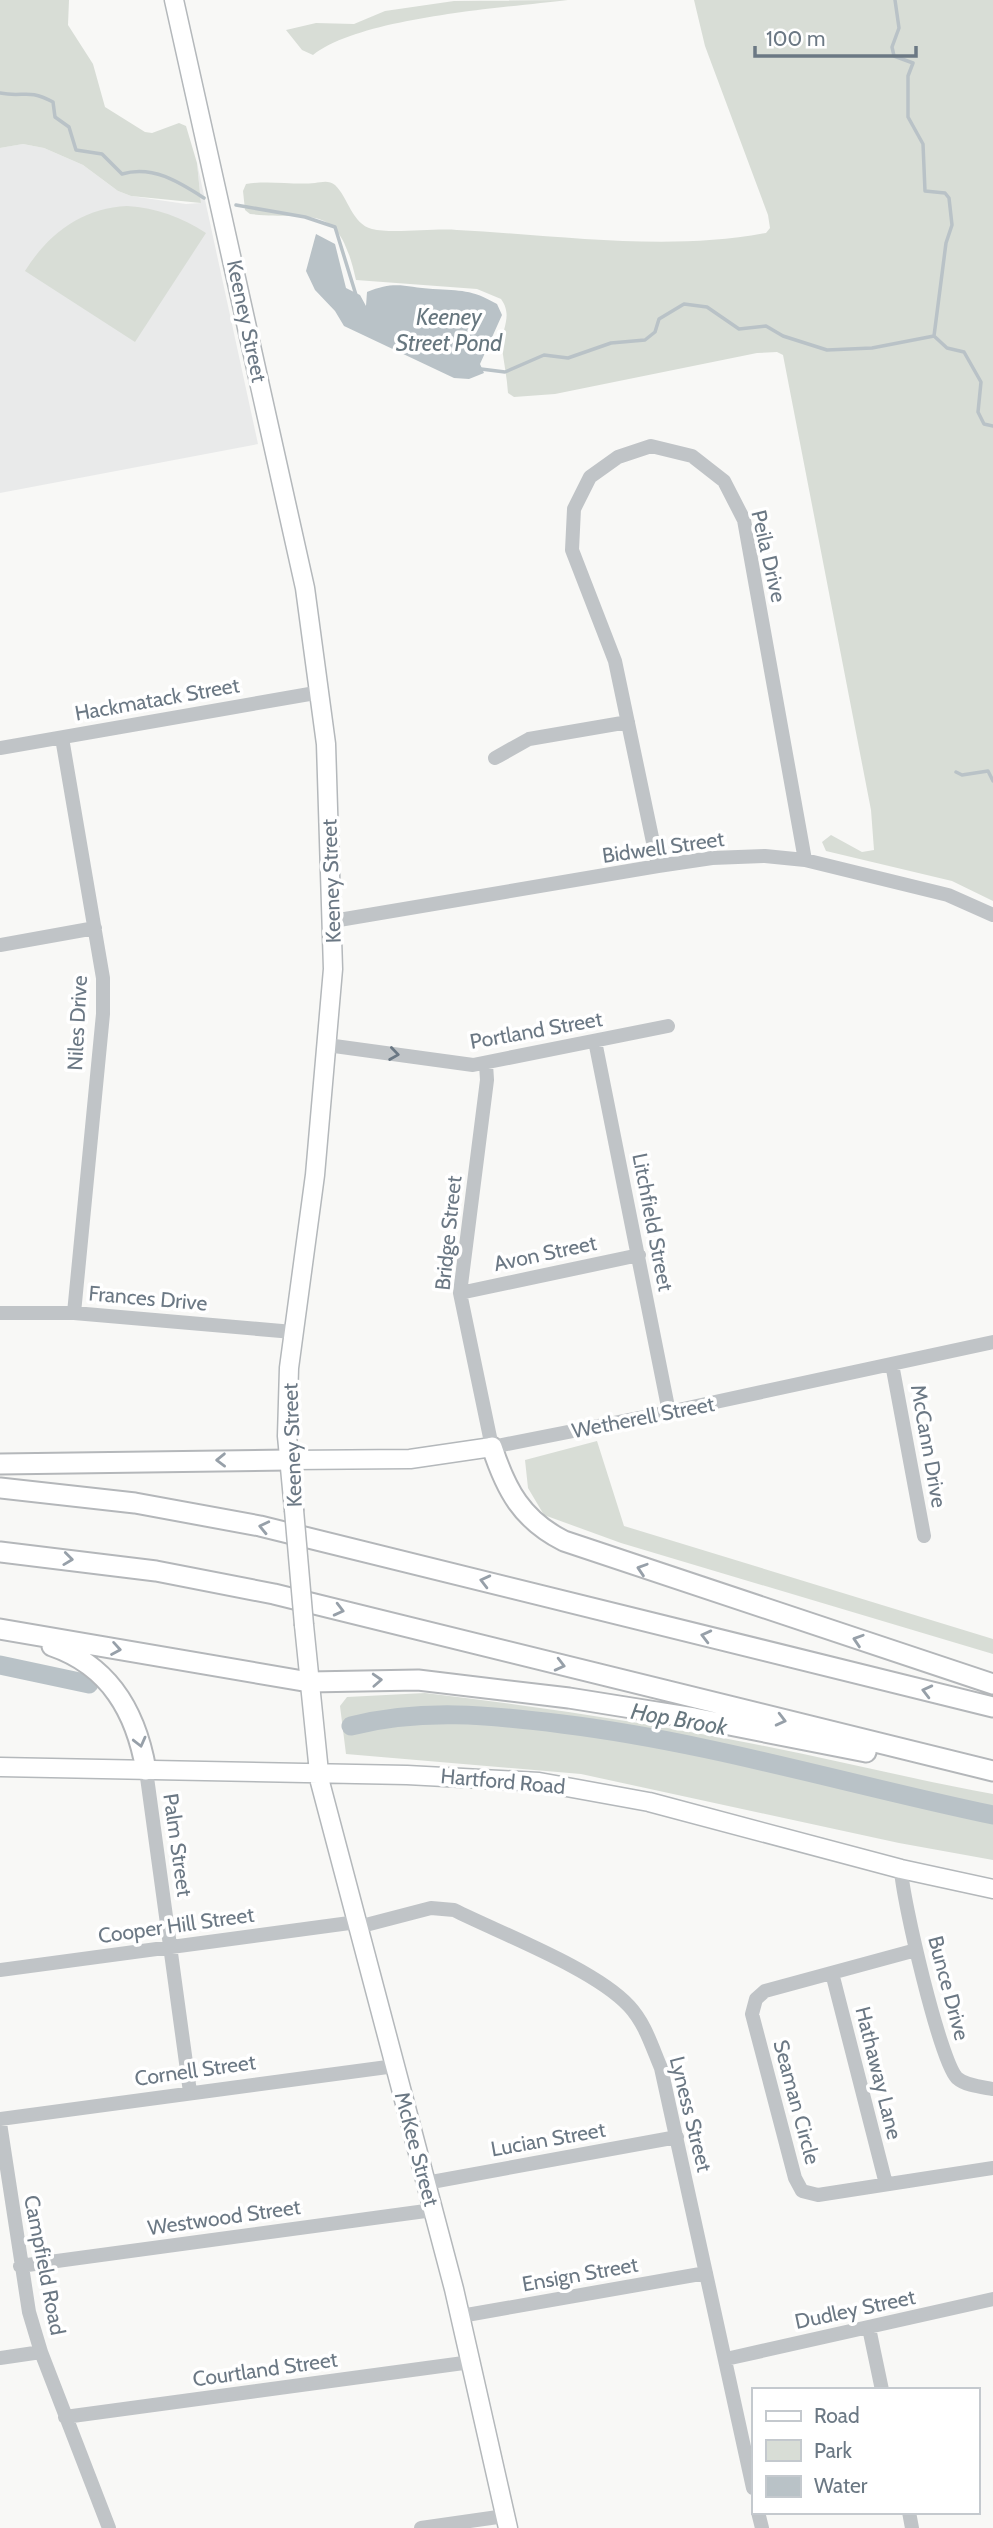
<svg xmlns="http://www.w3.org/2000/svg" width="993" height="2528" font-family="Cabin,sans-serif">
<style>
.built{fill:#e9eaea}
.green{fill:#d8ddd6}
.water{fill:#b9c2c7}
.lines{fill:none;stroke-linecap:round;stroke-linejoin:round}
.stream{stroke:#b9c2c7;stroke-width:3.5}
.river{stroke:#b9c2c7;stroke-width:19}
.major-casing{stroke:#b4b8bb;stroke-width:21}
.highway-casing{stroke:#b4b7ba;stroke-width:23}
.minor{stroke:#c0c4c7;stroke-width:14}
.major{stroke:#fff;stroke-width:18}
.highway{stroke:#fff;stroke-width:19}
.major-bridge-casing{stroke:#b4b8bb;stroke-width:21;stroke-linecap:butt}
.major-bridge{stroke:#fff;stroke-width:18}
.oneway{stroke:#6b7884}
.oneway2{stroke:#97a0a9}
.labels{text-anchor:middle;dominant-baseline:central;stroke-width:7;stroke-linejoin:round;paint-order:stroke}
.street-label{font-size:21px;fill:#6b7884;stroke:#fff}
.water-label{font-size:23px;font-style:italic;fill:#67777f;stroke:#fff}
</style>
<rect width="100%" height="100%" fill="#f8f8f6"/>
<path class="built" d="M23 144 44 148 83 165 118 191 131 196 186 204 201 203 197 163 258 444 0 493V148Z"/>
<path class="green" d="M0 0H69L68 25 93 64 105 107 145 132 152 133 179 123 186 126 197 163 201 203 131 196 118 191 83 165 44 148 23 144 0 148Z
M568 0C503 8 362 17 313 55L302 50 286 30 316 23 354 24 385 11 454 1Z
M694 0H993V901L952 881 826 851 822 842 831 835 862 852 874 850 871 810 783 355 777 352 757 353 555 394 514 397 508 393C507 378 504 363 502 348 500 330 514 317 501 299L477 289 356 280C338 200 316 221 250 214L245 210 243 191 246 184C268 180 292 185 315 183 322 182 329 180 335 185 348 197 352 224 372 229 391 234 434 228 457 230 559 235 665 252 766 233L770 228 768 215 705 46Z
M127 206C157 208 181 217 206 233L135 342 25 271C48 234 82 208 127 206Z
M597 1441 624 1526 993 1639V1654L621 1543 544 1515 528 1488 525 1460Z
M425 1693C533 1706 642 1722 749 1743 831 1759 911 1779 993 1794V1860L899 1843 581 1774 346 1754 340 1706 347 1697Z"/>
<path class="water" d="M316 234 335 244 346 288 360 295 366 306 367 292C395 280 405 287 433 289 461 291 471 289 497 304L502 315 480 364 484 373 469 379 454 378 344 326 335 311 315 290 306 271Z"/>
<g class="lines">
<path class="stream" d="M895 0 899 28 892 47 894 56 913 63 908 76V117L923 144 925 191 945 193 949 198 952 225 946 243 934 336
M0 93C25 98 26 88 53 102L55 117 69 127 76 150 102 154 122 174C153 165 179 182 204 198
M236 205 305 217 335 227 356 295
M481 369 505 372 544 355 568 358 611 343 645 340 655 332 659 319 684 304 707 307 739 329 766 326 783 336 827 350 872 348 934 336 947 348 964 352 981 382 978 412 984 424 993 426
M956 772 962 775 988 771 993 781"/>
<path class="river" d="M0 1665 89 1684
M351 1726C422 1708 490 1715 562 1724 709 1742 849 1785 993 1815"/>
<defs>
<path id="major" d="M174 0 305 588 326 744 333 969 315 1175 289 1368 287 1436 294 1510
M289 1460 410 1459 492 1447
M304 1625 320 1782 454 2289 508 2528
M0 1767 407 1775 539 1782 649 1802 901 1869 993 1889"/>
<path id="highway" d="M492 1447C506 1490 522 1520 564 1541L993 1684
M0 1464 289 1460
M0 1488 135 1503 260 1526 993 1707
M0 1552 156 1571 274 1594 993 1771
M0 1629 309 1682 418 1680 569 1698 694 1718 866 1752
M52 1646C110 1666 136 1712 146 1770"/>
</defs>
<use href="#major" class="major-casing"/>
<use href="#highway" class="highway-casing"/>
<path class="minor" d="M62 738 103 978V1014L74 1313
M0 748 321 692
M495 758 529 739 628 722
M658 866 615 661 572 550 574 509 590 477 618 457 651 446 692 456 724 481 744 520 805 860
M333 921 658 866 712 858 765 856 805 860 948 895 993 915
M0 945 95 928
M595 1041 669 1412
M327 1045 473 1065 668 1026
M486 1064 487 1080 460 1293 492 1447 669 1412 993 1342
M460 1293 639 1255
M0 1313H74L293 1332
M892 1364 924 1536
M146 1770 190 2092
M901 1869C902 1898 940 2061 957 2078 966 2086 982 2087 993 2089
M358 1927 431 1908 454 1910C502 1934 595 1969 629 2006 645 2023 652 2047 661 2068L753 2488
M916 1950 765 1991 756 1999 752 2014 795 2178 802 2191 818 2195 993 2168
M0 1970 357 1922
M832 1973 886 2184
M0 2119 395 2066
M0 2123 29 2312 41 2352 109 2528
M426 2183 677 2137
M20 2266 433 2210
M461 2316 706 2273
M869 2328 882 2390
M0 2358 41 2352
M726 2359 993 2299
M65 2417 471 2362
M758 2512 762 2528
M909 2512 912 2528
M421 2528 505 2516"/>
<use href="#major" class="major"/>
<use href="#highway" class="highway"/>
<defs>
<path id="major-bridge" d="M294 1510 304 1625"/>
</defs>
<use href="#major-bridge" class="major-bridge-casing"/>
<use href="#major-bridge" class="major-bridge"/>
</g>
<defs><path id="oneway-chevron" d="M-2-3.5L2.5 0L-2 3.5" fill="none" stroke-width="1.6" stroke-linecap="round" stroke-linejoin="round" transform="scale(1.75)"/></defs>
<use class="oneway" href="#oneway-chevron" transform="translate(394 1054) rotate(8)"/>
<g class="oneway2">
<use href="#oneway-chevron" transform="translate(221 1460) rotate(179)"/>
<use href="#oneway-chevron" transform="translate(264 1527) rotate(-167)"/>
<use href="#oneway-chevron" transform="translate(68 1559) rotate(7)"/>
<use href="#oneway-chevron" transform="translate(642 1569) rotate(-162)"/>
<use href="#oneway-chevron" transform="translate(485 1581) rotate(-166)"/>
<use href="#oneway-chevron" transform="translate(339 1610) rotate(14)"/>
<use href="#oneway-chevron" transform="translate(706 1636) rotate(-166)"/>
<use href="#oneway-chevron" transform="translate(858 1640) rotate(-162)"/>
<use href="#oneway-chevron" transform="translate(116 1649) rotate(10)"/>
<use href="#oneway-chevron" transform="translate(560 1665) rotate(14)"/>
<use href="#oneway-chevron" transform="translate(377 1680) rotate(-3)"/>
<use href="#oneway-chevron" transform="translate(927 1691) rotate(-166)"/>
<use href="#oneway-chevron" transform="translate(781 1720) rotate(14)"/>
<use href="#oneway-chevron" transform="translate(140 1742) rotate(76)"/>
</g>
<g class="labels">
<g class="street-label">
<text transform="translate(247 321) rotate(78)">Keeney Street</text>
<text transform="translate(769 556) rotate(77)">Peila Drive</text>
<text transform="translate(157 699) rotate(-10)">Hackmatack Street</text>
<text transform="translate(663 847) rotate(-8)">Bidwell Street</text>
<text transform="translate(331 881) rotate(-92)">Keeney Street</text>
<text transform="translate(77 1023) rotate(-87)">Niles Drive</text>
<text transform="translate(536 1030) rotate(-10)">Portland Street</text>
<text transform="translate(653 1222) rotate(79)">Litchfield Street</text>
<text transform="translate(448 1233) rotate(-84)">Bridge Street</text>
<text transform="translate(545 1253) rotate(-12)">Avon Street</text>
<text transform="translate(148 1298) rotate(5)">Frances Drive</text>
<text transform="translate(643 1417) rotate(-11)">Wetherell Street</text>
<text transform="translate(292 1445) rotate(-92)">Keeney Street</text>
<text transform="translate(929 1446) rotate(80)">McCann Drive</text>
<text transform="translate(503 1781) rotate(5)">Hartford Road</text>
<text transform="translate(178 1845) rotate(82)">Palm Street</text>
<text transform="translate(176 1925) rotate(-8)">Cooper Hill Street</text>
<text transform="translate(949 1988) rotate(75)">Bunce Drive</text>
<text transform="translate(195 2070) rotate(-8)">Cornell Street</text>
<text transform="translate(879 2073) rotate(76)">Hathaway Lane</text>
<text transform="translate(797 2102) rotate(75)">Seaman Circle</text>
<text transform="translate(691 2114) rotate(76)">Lyness Street</text>
<text transform="translate(548 2139) rotate(-10)">Lucian Street</text>
<text transform="translate(417 2149) rotate(75)">McKee Street</text>
<text transform="translate(224 2217) rotate(-8)">Westwood Street</text>
<text transform="translate(45 2265) rotate(79)">Campfield Road</text>
<text transform="translate(580 2274) rotate(-10)">Ensign Street</text>
<text transform="translate(855 2309) rotate(-12)">Dudley Street</text>
<text transform="translate(265 2369) rotate(-8)">Courtland Street</text>
</g>
<g class="water-label">
<text x="449" y="317">Keeney<tspan x="449" dy="26">Street Pond</tspan></text>
<text transform="translate(679 1719) rotate(10)">Hop Brook</text>
</g>
</g>
<rect x="752" y="2388" width="228" height="126" fill="#ffffff" stroke="#c4c9ce" stroke-width="2"/>
<rect x="766" y="2411" width="35" height="10" fill="#ffffff" stroke="#c4c9ce" stroke-width="2"/>
<text x="814" y="2423" font-size="21" fill="#6b7884">Road</text>
<rect x="766" y="2440" width="35" height="21" fill="#d8ddd6" stroke="#c4c9ce" stroke-width="2"/>
<text x="814" y="2458" font-size="21" fill="#6b7884">Park</text>
<rect x="766" y="2476" width="35" height="21" fill="#b9c2c7" stroke="#c4c9ce" stroke-width="2"/>
<text x="814" y="2493" font-size="21" fill="#6b7884">Water</text>
<path d="M755 46v10h161v-10" fill="none" stroke="#6b7884" stroke-width="3.5"/>
<text x="766" y="46" font-size="21" fill="#6b7884" stroke="#ffffff" stroke-width="5" paint-order="stroke">100 m</text>
</svg>
